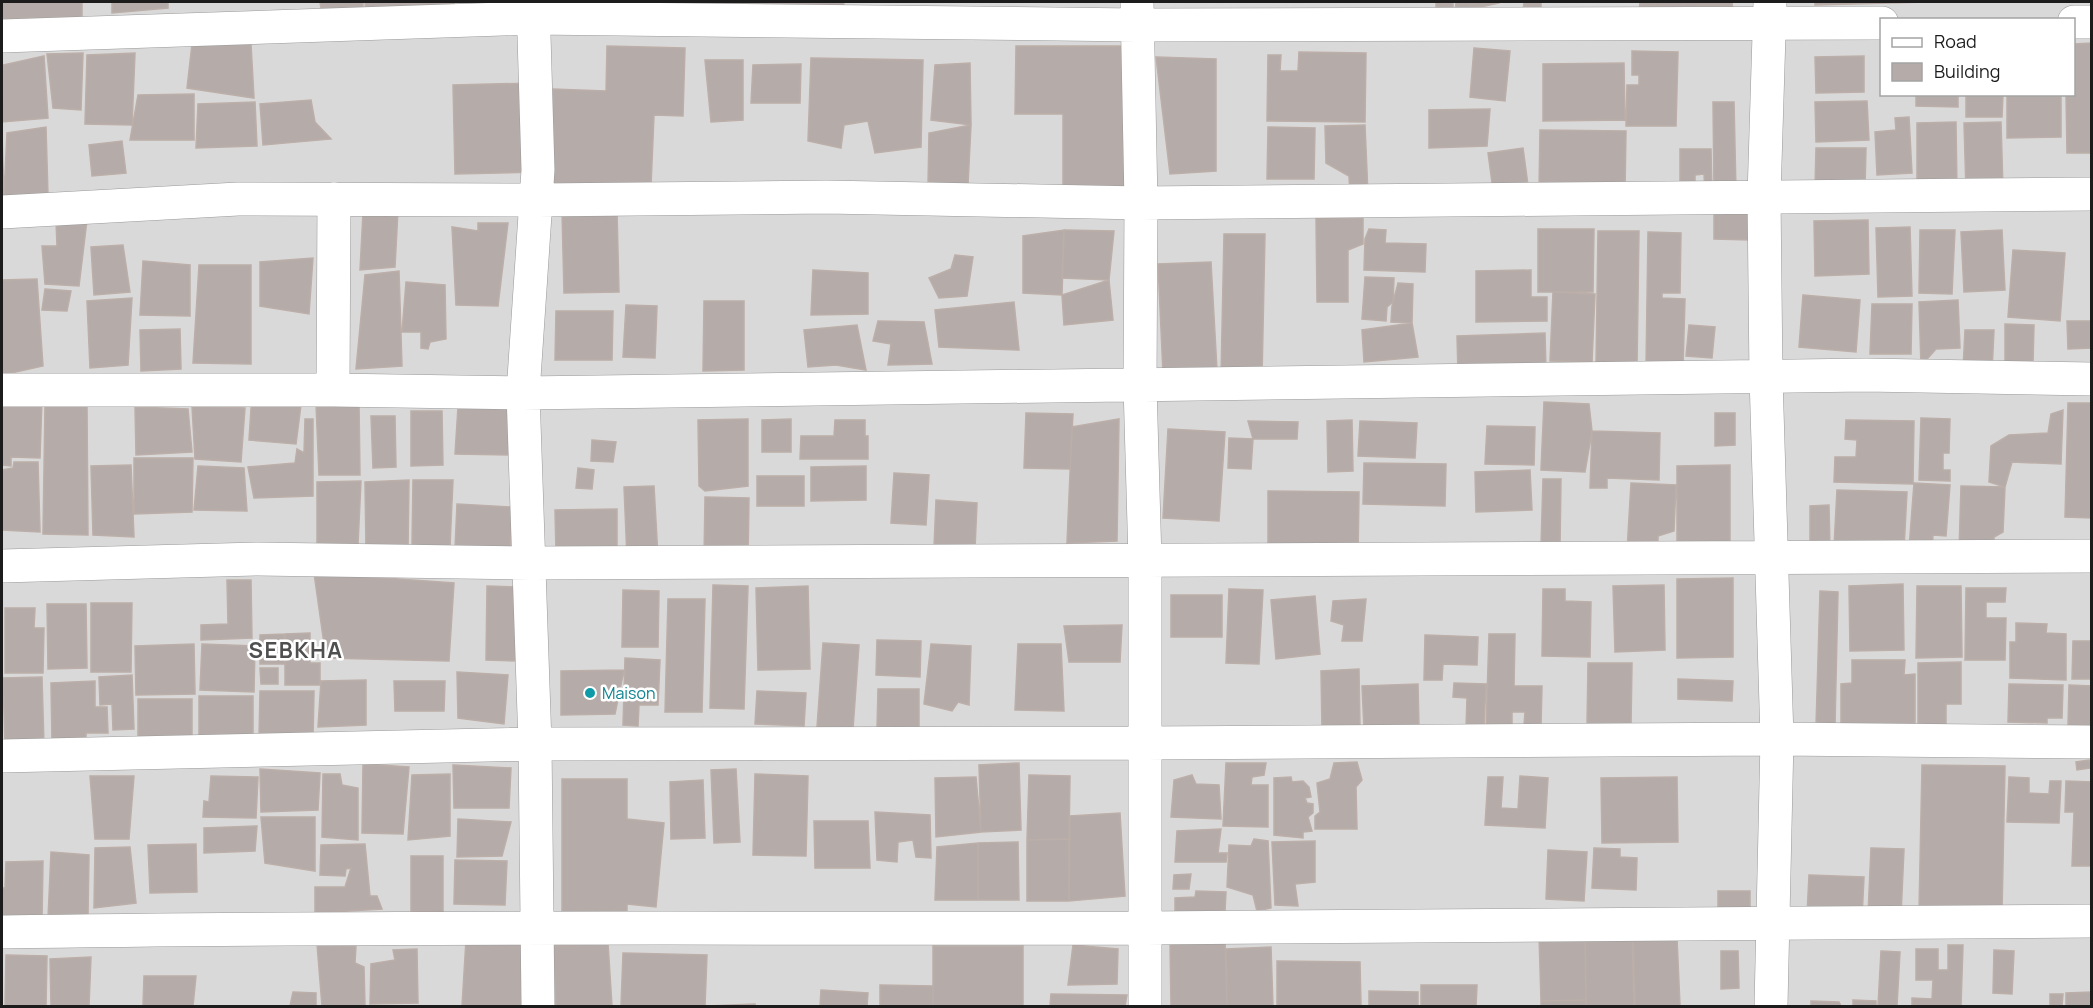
<svg xmlns="http://www.w3.org/2000/svg" width="2093" height="1008" font-family="Manrope,sans-serif">
<style>
.residential{fill:#dad9d9;fill-rule:evenodd}
.building{fill:#b5aca9;stroke:#bcaea8;stroke-width:1.5}
.lines{fill:none;stroke-linecap:round;stroke-linejoin:round}
.minor-casing{stroke:#999;stroke-width:34}
.minor{stroke:#fff;stroke-width:33}
.culture-dot{fill:#0f9aa8;stroke:#fff;stroke-width:2}
.labels{text-anchor:middle;dominant-baseline:central;stroke-width:5;stroke-linejoin:round;paint-order:stroke}
.culture-label{font-size:16px;fill:#0d838f;stroke:#fff;text-anchor:start}
.district-label{font-size:22px;font-weight:bold;letter-spacing:1.5px;fill:#4f4f4f;stroke:#fff}
</style>
<rect width="100%" height="100%" fill="#ece8e3"/>
<path class="residential" d="M2 2H2091V1006H2ZM1882 20H2074V94H1882Z"/>
<path class="building" d="M2 2H82V17L2 19Z
M112 2H168V8L112 13Z
M320 2H363V8L322 15Z
M365 2H454L455 13 366 17Z
M712 2H844L843 11 712 4Z
M1436 2H1453V9H1436Z
M1456 2H1499V3L1455 13Z
M1524 2H1541V11H1523Z
M1640 2H1732L1733 12 1639 13Z
M1815 2H1927L1815 5Z
M2092 43V153H2067L2066 94H2074V44Z
M192 44H251L254 98 187 88Z
M607 46 685 48 683 116 654 115 651 186 550 183 553 89 606 91Z
M1016 46H1127V194H1063V114H1015Z
M1474 48 1510 51 1505 101 1470 97Z
M1632 51 1678 52 1676 126H1626L1627 85H1639V75H1632Z
M1299 52 1366 53 1365 122 1267 121 1268 55H1281L1280 71H1298Z
M83 53 81 110 53 108 47 54Z
M135 53 132 125 85 124 87 55Z
M44 56 48 118 2 122 3 65Z
M1864 56V92L1816 93 1815 57Z
M1156 57 1216 59V171L1170 174Z
M811 58 923 60 921 147 875 153 868 121 844 125 841 148 808 141Z
M705 60H743V120L711 122Z
M970 63 971 125 931 120 935 65Z
M1624 63 1625 120 1543 121V64Z
M801 64 800 103H751L753 65Z
M534 83 536 172 455 174 453 85Z
M194 94V140H130L138 95Z
M1916 94H1958V107L1916 106Z
M1966 94H2003L2002 117H1966Z
M2007 94H2061V137L2007 138Z
M311 100 315 122 331 139 263 145 260 104Z
M1867 101 1869 140 1816 142 1815 102Z
M255 102 257 146 196 148 198 104Z
M1713 102H1734L1736 191H1714Z
M1490 109 1487 146 1429 148V110Z
M1909 117 1912 173 1877 175 1875 132 1896 130 1895 118Z
M1956 122 1957 191 1917 192V123Z
M2001 122 2003 189 1966 191 1964 123Z
M971 125 968 185H928L929 133Z
M1365 125 1368 195 1350 196 1349 176 1326 163 1325 126Z
M46 127 48 195 4 196 7 133Z
M1268 127 1315 128 1314 179H1267Z
M1540 130 1626 131 1625 191 1539 190Z
M2 134 4 196H2Z
M122 141 126 173 92 176 89 145Z
M1523 148 1528 185 1493 190 1488 153Z
M1816 148H1866L1865 188H1815Z
M1680 149H1711L1712 192H1705L1704 174 1695 175V190H1680Z
M1714 201H1751V240L1714 239Z
M398 210 395 267 360 270 363 213Z
M617 211 619 292 564 293 562 212Z
M1316 218H1363V244L1348 250V302H1317Z
M87 220 79 286 45 284 42 246H57L56 221Z
M1868 220 1869 274 1815 276 1814 221Z
M478 223H508L498 306 456 305 452 227 478 231Z
M1910 227 1912 296 1878 297 1876 228Z
M1369 229 1386 230 1385 243 1426 244 1425 272 1364 270 1365 239Z
M1538 229H1594L1593 292H1538Z
M1064 230 1062 295 1023 293V236Z
M1064 230 1114 231 1109 280 1062 278Z
M1920 230H1955L1952 294 1919 293Z
M2002 230 2005 290 1964 292 1961 232Z
M1598 231H1639L1637 367 1596 366Z
M1648 232 1681 233 1680 293H1662V298L1685 299 1683 367 1646 366Z
M1224 234H1265L1262 377H1221Z
M123 245 130 292 94 295 91 247Z
M2013 250 2065 253 2060 321 2008 317Z
M955 255 973 257 967 296 939 298 929 278 951 269Z
M313 258 309 314 260 306V262Z
M143 261 190 265V316L140 315Z
M1211 262 1217 370 1163 373 1158 264Z
M199 265H251V364L193 363Z
M813 270 868 273V314L811 315Z
M1531 270V297H1547V321L1476 322V271Z
M399 271 402 366 356 369 365 275Z
M1365 277 1394 278 1393 302 1387 307 1386 321 1362 319Z
M37 279 43 366 2 375V280Z
M1109 280 1113 320 1064 325 1062 295Z
M406 282 445 285 446 339 430 342 428 349 421 348V332H402Z
M1398 283 1413 284 1412 323 1391 322 1392 306Z
M45 289 71 291 67 311 42 310Z
M1553 292 1595 294 1592 362 1550 361Z
M1803 295 1860 300 1856 352 1799 347Z
M132 298 128 365 90 368 87 301Z
M1958 300 1960 348 1936 349 1921 366 1919 302Z
M704 301H744V370L703 371Z
M1014 302 1019 350 939 347 935 310Z
M1872 304H1912L1911 354H1870Z
M626 305 657 306 655 358 623 357Z
M556 311H613L612 360H555Z
M878 321 924 322 932 364 888 365 891 344 873 341Z
M2067 321H2092V348L2068 349Z
M1412 323 1418 357 1364 362 1362 330Z
M2005 324 2034 325 2033 363 2005 362Z
M857 325 866 370 836 365 808 367 804 330Z
M1689 325 1715 327 1712 358 1686 356Z
M180 329 181 369 141 371 140 330Z
M1965 330H1994L1992 371 1963 370Z
M1545 333 1546 371 1458 373 1457 336Z
M252 393 302 397 296 444 249 440Z
M2 398 42 399 40 458 11 457V466L2 465Z
M1544 402 1589 404 1592 431 1585 472 1541 470Z
M359 403 360 475H319L316 404Z
M2068 403H2092V518L2065 517Z
M45 404 87 405 88 535 43 534Z
M512 405 510 455 455 454 458 407Z
M192 406 245 408 241 462 195 459Z
M135 407 188 409 192 452 136 455Z
M2063 410 2061 464 2012 462 2005 487 1989 482 1991 446 2009 435 2048 433 2051 414Z
M411 411H442L443 465 411 466Z
M1026 413 1073 414 1070 469 1024 468Z
M1715 413H1735V445L1715 446Z
M371 416H395L396 467 373 468Z
M1921 418 1950 419 1949 453H1943V470H1950V481L1919 480Z
M305 419H313V496L254 498 248 467 295 463 297 449 304 453Z
M748 419V486L705 491 699 486 698 420Z
M791 419V452H762V420Z
M1119 419 1117 541 1067 543 1072 427Z
M835 420H865V436H868V459H800L801 436H834Z
M1352 420 1353 471 1328 472 1327 421Z
M1846 420 1914 421 1913 484 1834 482 1835 457H1856L1857 440 1845 439Z
M1248 421 1298 422 1297 439H1253Z
M1360 421 1417 423 1415 458 1358 456Z
M1487 426 1535 427 1534 465 1485 464Z
M1168 429 1225 432 1219 521 1163 518Z
M1592 431 1660 433 1659 480 1607 478V488H1590Z
M1229 438 1253 439 1251 469 1228 468Z
M592 440 616 442 613 462 591 461Z
M134 458H193L192 512 134 514Z
M14 462H38L40 532 2 530V470L13 468Z
M1364 463 1446 464 1445 506 1363 504Z
M131 465 134 537 93 535 91 466Z
M1730 465V551L1677 552V466Z
M198 466 244 468 247 511 194 510Z
M866 466V500L811 501V467Z
M578 468 594 470 592 489 576 488Z
M1530 470 1532 510 1476 512 1475 472Z
M894 473 929 475 926 525 891 523Z
M757 476H804V506H757Z
M1543 479H1561L1560 546H1541Z
M409 480 408 550 366 549 365 482Z
M413 480H453L450 546H412Z
M361 481 358 544H317V482Z
M1631 483 1676 485 1674 531 1658 536V553L1627 551Z
M1914 483 1950 485 1946 536 1933 535 1932 550 1909 549Z
M654 486 658 557 627 558 624 487Z
M1961 486 2005 487 2003 532 1994 537V552H1959Z
M1837 490 1907 492 1904 549 1834 546Z
M1268 491 1359 492 1358 558 1268 552Z
M705 497 749 498 748 560 704 559Z
M936 500 977 503 975 549 934 547Z
M457 504 512 507 510 548 455 549Z
M1829 505 1830 549 1810 550V506Z
M617 509V554H556L555 510Z
M314 573 454 583 449 661 326 658Z
M1733 578V657L1677 658V579Z
M227 580H251L252 638 201 640V625L228 624Z
M1903 584 1904 650 1850 651 1849 586Z
M713 585 748 586 744 709 710 708Z
M1664 585 1665 650 1615 652 1613 586Z
M487 586 518 587 516 661 486 660Z
M808 586 810 669 758 670 756 588Z
M1917 586H1961L1962 657 1916 658Z
M1966 588H2006L2005 602H1986V618H2006L2005 660H1965Z
M1229 589 1263 590 1259 664 1226 663Z
M1543 589H1565V601L1591 602 1590 657 1542 656Z
M623 590 659 591 658 647H622Z
M1820 591 1838 592 1835 726H1816Z
M1171 595H1222V637H1171Z
M1315 596 1320 654 1276 659 1271 600Z
M668 599H705L702 712H665Z
M1366 599 1362 641H1342L1344 625 1331 621 1333 601Z
M91 603H132L131 672H91Z
M47 604H86L87 668 48 669Z
M5 608H35L34 628H44L43 673H5Z
M2016 623 2047 624 2046 633 2066 634V680L2010 678V642H2016Z
M1122 625 1120 662H1069L1064 626Z
M310 633V663H320V685H285V634Z
M284 634 285 664H260V635Z
M1489 634H1515L1514 686H1542L1541 726 1524 725 1525 712H1512V730L1486 729Z
M1425 635 1478 637 1477 665 1443 664 1442 680H1424Z
M877 640 921 641 920 677 876 675Z
M2073 641H2092V679H2072Z
M823 643 859 645 853 729 817 727Z
M194 644 195 694 136 695 135 646Z
M202 644 255 646 254 692 200 690Z
M931 644 971 646 969 705 958 702 952 711 924 704Z
M1018 644H1061L1064 711 1015 710Z
M625 658 660 660 658 705H639L638 726 623 725Z
M1852 660H1905L1904 675 1915 674V731H1841V684L1852 683Z
M1961 662V704H1946V732H1918V663Z
M1588 663H1632L1631 726H1587Z
M260 668H278V684H261Z
M1359 669 1360 730 1322 732 1321 671Z
M624 670 615 714 561 715V671Z
M457 672 508 675 504 724 458 718Z
M132 675 134 729 113 730 112 704 100 705 99 677Z
M42 677 44 745H5L3 678Z
M1678 679 1733 681 1732 701 1678 699Z
M366 680V725L318 727 321 681Z
M95 681V707H107L108 733H86V742L52 743 51 683Z
M394 681H445L444 711H395Z
M1454 683 1486 684 1484 728 1466 727 1467 698 1453 697Z
M1418 684 1419 727 1364 729 1362 686Z
M2009 684 2063 685 2062 718H2047V723L2008 722Z
M2069 685 2092 686V726H2068Z
M878 689H919V728H877Z
M260 691H314L313 739 259 738Z
M757 691 806 693 804 726 755 724Z
M199 696H253V743L199 744Z
M138 699H192V741L138 740Z
M2089 760 2091 768 2077 770 2076 762Z
M1357 762 1362 780 1356 787 1357 829H1315V816L1320 812 1317 783 1330 779 1334 763Z
M1019 763 1021 830 981 832 979 765Z
M1226 763H1266L1264 775 1252 777 1251 785H1268V827L1223 826Z
M363 764 409 767 403 834 362 833Z
M453 765 511 768 509 808H454Z
M1922 765 2005 766 2002 913 1919 911Z
M260 769 320 773 318 810 261 812Z
M736 769 740 842 714 843 711 770Z
M323 774H340L342 785 358 788V840L322 837Z
M450 774V836L408 840 412 775Z
M755 774 808 776 806 856 753 855Z
M1029 775 1070 776 1069 839 1027 840Z
M1192 775 1196 784 1219 785 1221 819 1171 817 1174 780Z
M90 776H134L129 839H95Z
M211 776 258 777 256 818 203 817 204 801 209 802Z
M1520 776 1548 778 1545 828 1485 825 1488 777H1503L1501 808 1518 809Z
M976 777 981 832 936 837 935 778Z
M1291 777 1292 782 1303 781 1309 787 1311 797 1305 798 1307 803 1313 804V813L1308 817 1312 831 1303 832V838L1274 835V778Z
M1677 777 1678 842 1602 843 1601 778Z
M2009 777 2029 778V793L2049 794 2050 781H2061L2059 823 2007 822Z
M562 779H627V819L664 823 656 907 627 904V915H562Z
M703 780 705 838 671 839 670 782Z
M2066 781 2092 782V866H2072L2074 812H2065Z
M875 812 930 815 931 858 916 857 913 840 898 842 897 862 877 860Z
M1120 813 1125 896 1069 901 1070 816Z
M261 817H315V871L265 863Z
M458 819 511 822 502 856 457 857Z
M814 821H868L870 868H815Z
M257 826 255 851 204 853V828Z
M1221 829 1218 853H1227L1226 862H1175L1177 831Z
M1069 839V901H1027V840Z
M1254 839 1268 841 1271 908 1257 911 1253 895 1227 887 1229 845 1251 846Z
M1315 841V882L1295 884 1298 906 1275 905 1272 842Z
M1018 842 1019 900H978V843Z
M978 843V900H935L937 847Z
M196 844 197 892 150 893 148 845Z
M365 844 370 896H377L382 909 315 913V887H345L351 868 346 869 345 876 320 875 321 845Z
M130 847 136 903 94 908 95 848Z
M1594 848 1620 849V857L1637 858 1636 890 1592 888Z
M1871 848 1904 849 1901 916 1868 915Z
M1548 850 1587 852 1584 901 1546 899Z
M51 852 89 855 88 916 48 918Z
M411 856H443V912L411 911Z
M455 860 507 861 505 905 454 904Z
M43 861 42 921 2 922V888H5L6 862Z
M1191 874 1189 889H1173L1174 875Z
M1809 875 1864 877 1862 918 1807 915Z
M1196 891 1226 892 1225 911 1175 912V898L1195 897Z
M1718 891H1750V915L1718 914Z
M1632 932 1634 1006H1586L1585 934Z
M1585 934 1586 1000 1541 1001 1539 935Z
M536 937 533 1006H462L466 940Z
M1677 938 1680 1006H1635L1633 940Z
M1225 940 1227 1006H1171L1170 942Z
M608 943 612 1006H556L553 946Z
M317 944 356 946 355 963 364 967 365 1006H322Z
M1073 945 1118 949 1117 984 1068 985Z
M1948 945H1963L1961 1006H1912V998L1932 999 1933 980H1916V949H1938V970H1948Z
M933 946H1023V1006H933Z
M1271 947 1273 1006H1227L1226 949Z
M417 949 418 1003 370 1004 371 964 395 960 393 950Z
M1994 950 2014 951 2012 994 1993 993Z
M1721 951H1738L1739 988 1721 989Z
M1881 951 1900 952 1897 1006H1878Z
M623 953 707 955 705 1006H621Z
M6 955 47 956 46 1006H5Z
M91 957 89 1006H51L50 959Z
M1277 961 1360 962 1361 1006H1277Z
M144 976H196L193 1006H143Z
M880 985 933 986V1006H880Z
M1421 985H1477L1476 1006H1421Z
M821 990 868 993 867 1006H820Z
M1369 991 1418 992V1006H1369Z
M293 992 316 993V1006H290Z
M2092 992V1006H2066V993Z
M1051 994 1127 995 1125 1006H1050Z
M2050 994H2063L2062 1006H2050Z
M1586 1000V1006H1541V1001Z
M1853 1000 1876 1001V1006H1853Z
M1811 1001 1839 1002 1841 1006H1811Z
M755 1004V1006H707Z"/>
<g class="lines">
<defs>
<path id="minor" d="M533 2 538 170 523 393 535 744 538 1006
M1137 2 1141 203 1140 385 1145 561V1006
M1770 2 1764 196 1766 377 1777 739 1771 1006
M2074 22H2092
M2 36 534 18 1137 25 1882 23
M2 212 238 199 538 200 826 197 1141 203 2092 194
M2 390H333L523 393 1865 375 2092 379
M333 390 334 199
M2 566 258 559 530 563 2092 556
M2 756 535 744 1145 743 1777 739 2092 742
M2 932C383 926 765 929 1146 928 1461 926 1776 921 2092 921"/>
</defs>
<use href="#minor" class="minor-casing"/>
<use href="#minor" class="minor"/>
</g>
<circle class="culture-dot" cx="590" cy="693" r="6"/>
<g class="labels">
<g class="culture-label">
<text x="602" y="693">Maison</text>
</g>
<g class="district-label">
<text x="296" y="650">SEBKHA</text>
</g>
</g>
<rect width="2093" height="1008" fill="none" stroke="#1c1c1c" stroke-width="6"/>
<rect x="1880" y="18" width="195" height="78" fill="#ffffff" stroke="#a4a4a4" stroke-width="1.5"/>
<rect x="1892" y="38" width="30" height="9" fill="#ffffff" stroke="#a4a4a4" stroke-width="1.5"/>
<text x="1934" y="48" font-size="18" fill="#1c1c1c">Road</text>
<rect x="1892" y="63" width="30" height="18" fill="#b5aca9" stroke="#a4a4a4" stroke-width="1.5"/>
<text x="1934" y="78" font-size="18" fill="#1c1c1c">Building</text>
</svg>
